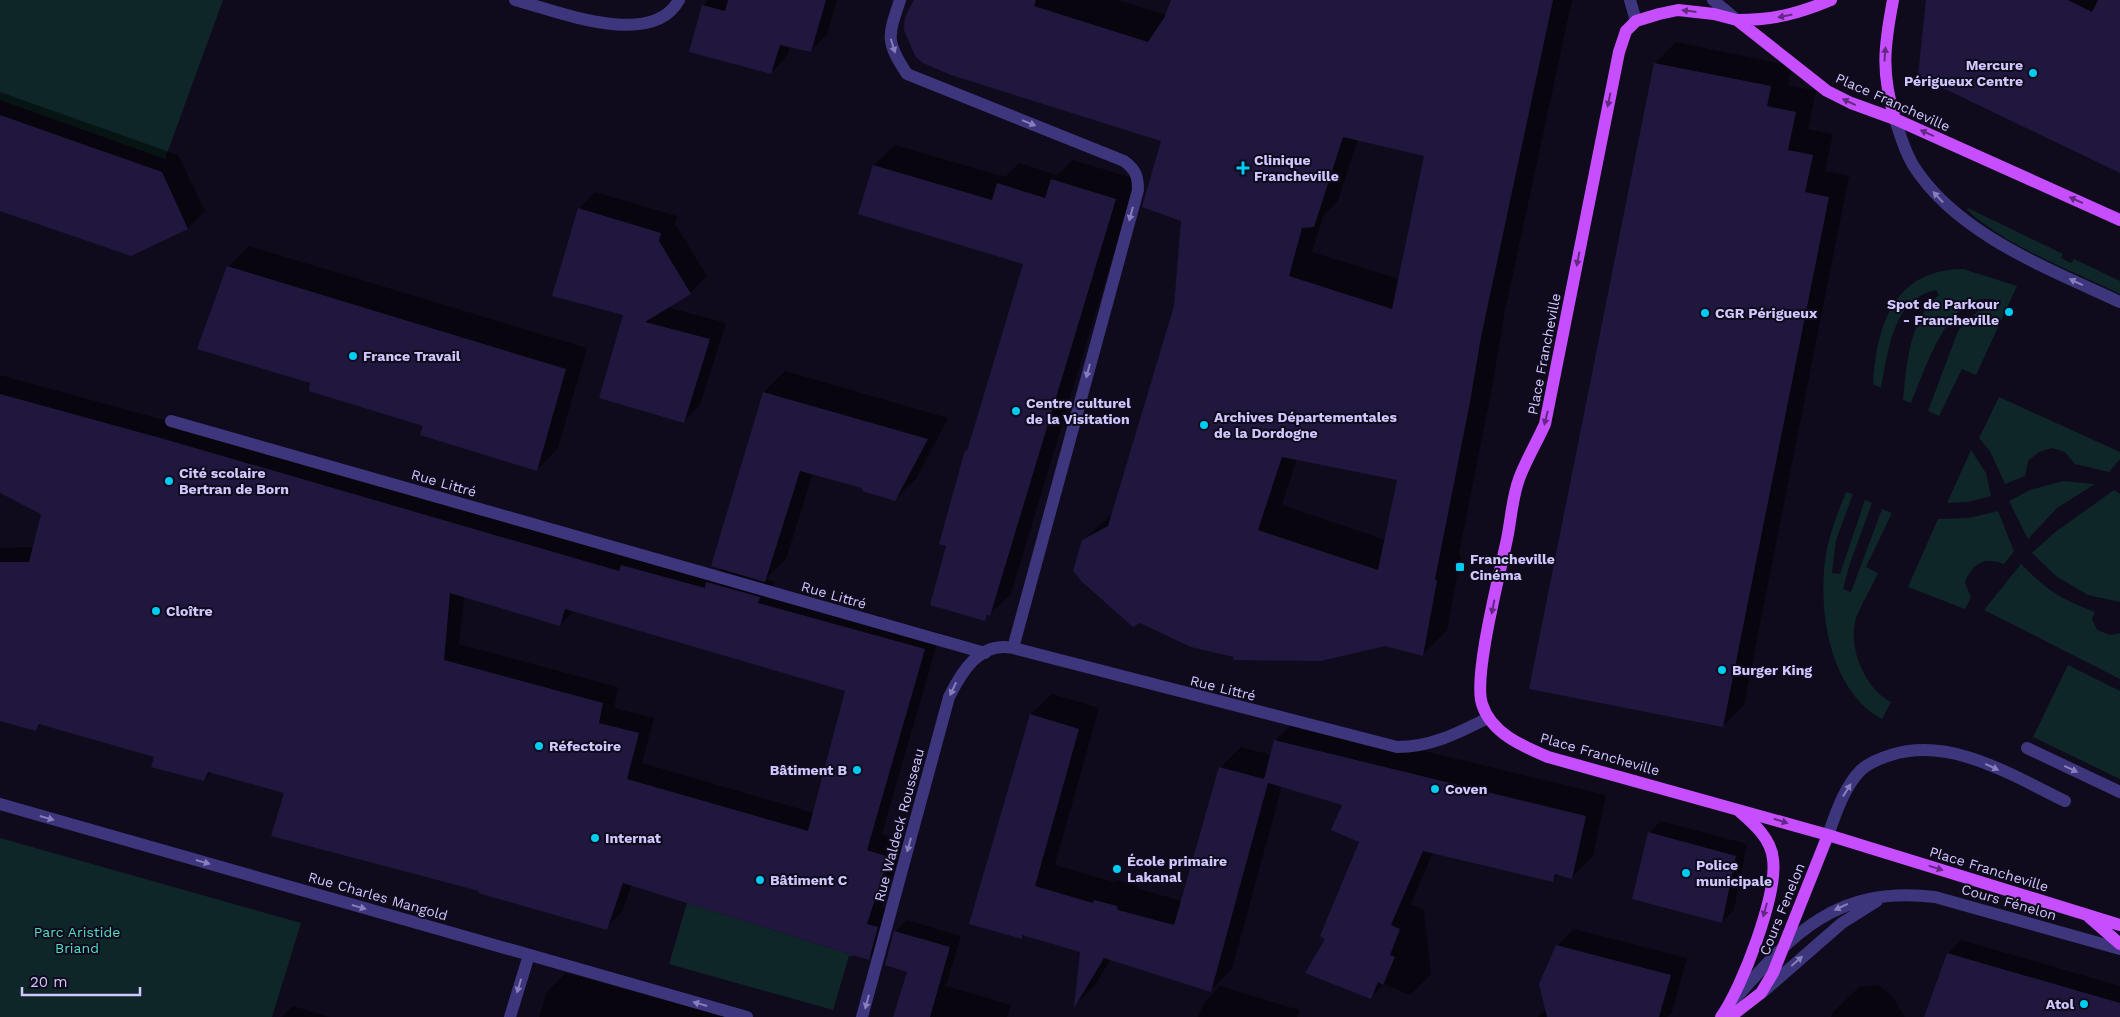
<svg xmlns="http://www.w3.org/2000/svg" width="2120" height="1017" font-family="'Work Sans',sans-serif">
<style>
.green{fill:#0e2627}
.shadow{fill:#0007;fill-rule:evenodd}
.building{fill:#21173e;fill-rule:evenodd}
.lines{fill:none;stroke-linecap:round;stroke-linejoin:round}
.minor{stroke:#3d367c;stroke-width:12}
.major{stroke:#c74eff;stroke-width:12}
.oneway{fill:#622983}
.oneway2{fill:#877ebe}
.poi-dot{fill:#00ccf2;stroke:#0f0b1d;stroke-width:2}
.labels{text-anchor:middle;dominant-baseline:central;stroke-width:4;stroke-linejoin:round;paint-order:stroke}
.poi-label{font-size:14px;font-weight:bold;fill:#d1c7ff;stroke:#0f0b1d;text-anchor:start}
.street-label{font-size:14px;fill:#d1c7ff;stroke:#0f0b1d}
.park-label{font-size:14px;fill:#54dec4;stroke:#0f0b1d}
</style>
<rect width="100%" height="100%" fill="#0f0b1d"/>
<path class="green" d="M0 0H223L165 159 0 100Z
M1968 208 2063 254 2061 258 2071 263 2074 259 2120 281V294C2069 269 2009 248 1967 210Z
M1963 269 2017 286 1976 375 1962 369 1939 416 1928 411 1958 331 1978 311 1996 305V300C1949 288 1925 371 1911 403L1903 400C1907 362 1909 321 1939 295L1936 290C1893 298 1888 352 1881 388L1873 384C1877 325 1893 270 1963 269Z
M1999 397 2120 452V459L2109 472 2075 464 2065 452 2052 448 2039 452 2028 461 2025 476 2005 484 1990 451 1979 438Z
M1971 450 1986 473 1991 496 1968 502 1947 503Z
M2063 481 2095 484 2057 508 2028 539 2009 501 2030 490Z
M2114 490 2120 494V602L2088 595 2056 576 2032 553 2054 533Z
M1846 492 1853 494 1836 540 1832 573 1840 574 1865 500 1872 503 1850 563 1843 589 1851 592 1882 509 1892 513 1866 567 1878 573C1871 588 1862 603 1856 618 1847 646 1865 689 1891 702L1882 719C1829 691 1817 608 1826 554 1830 532 1838 512 1846 492Z
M1998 511 2014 551 2004 564C1984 556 1971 564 1965 583L1971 597 1965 609 1908 587 1938 519 1969 518Z
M2021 564C2049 592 2059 598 2095 612L2092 619 2097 630 2110 635 2120 633V679L1984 610Z
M2068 665 2120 691V779L2033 737Z
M0 838 301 923 272 1017H0Z
M687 903 856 956H849L833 1010 669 964Z"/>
<path class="shadow" d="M708 0H837L827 35 810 51 790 46 787 57 771 73 703 6Z
M917 0H1118L1166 15 1173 0H1572L1505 311 1494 377 1459 554 1461 556 1447 630 1422 655 1385 644 1236 656 1140 622 1133 625 1088 588 1075 570 1083 540 1113 513 1176 306 1182 220 1163 140ZM1358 139 1426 155 1399 279 1312 252 1323 216 1338 201ZM1297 459 1399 480 1386 540 1282 505Z
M1927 0H2120V172Z
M1676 42 1792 66 1788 85 1816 91 1808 129 1833 134 1825 171 1849 176 1744 705 1723 726 1655 63Z
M0 92 178 155 205 211 188 228 131 255 0 209Z
M895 145 1005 177 1019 163 1057 175 1073 160 1136 179 1011 594 985 619 948 546 966 451 969 448 1025 263 859 213 874 165Z
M595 192 677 216 675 224 707 276 690 293 667 307 726 323 700 405 684 421 625 314 579 209Z
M249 246 587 348 558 448 537 470 424 426 228 267Z
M785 371 948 418 916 479 894 500 863 487 813 473 786 559 766 579 775 582 773 587 940 633 882 834 904 841 882 908 893 911 884 943 869 959 632 884 622 912 606 928 480 890 286 792 212 772 204 780 155 756 42 724 36 730 0 720V548L34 547 42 513 0 492V375L718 572 722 568 713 566 764 392ZM464 596 560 625 575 610 846 690 814 813 642 763 654 718 614 708 618 687 459 644Z
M1052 694 1099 708 1055 865 1114 882 1116 880 1138 885 1139 889 1182 901 1220 768 1241 747 1271 755 1275 741 1296 720 1606 795 1593 856 1572 877 1559 874 1552 881 1433 852 1411 904 1424 910 1431 974 1410 995 1384 984 1371 997 1327 939 1361 841 1343 805 1282 786 1232 969 1211 990 1111 959 1095 985 1076 1004 1081 951 1024 934 1021 937 1031 714Z
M1661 821 1747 844 1734 910 1722 922 1634 898 1650 832Z
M907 920 961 936 946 986 1011 1005 1007 1017H894L908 971 895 932Z
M1574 929 1687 958 1672 1012 1667 1017H1537L1546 1010 1557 946Z
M1961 940 2120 986V1017H1926L1948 953Z
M566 973 726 1017H539L547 992Z
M1878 985 1892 996 1905 1017H1831L1832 1013 1859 987Z
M1220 986 1299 1010 1297 1017H1198L1204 1003Z
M293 1006 330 1017H282Z"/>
<path class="building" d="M728 0H826L811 52 780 45 771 74 689 52 702 5 725 11Z
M914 0H1036L1034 6 1148 42 1164 18 1171 0H1553L1481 337 1470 402 1435 579 1437 581 1423 656 1385 646 1321 661 1233 660 1234 657 1191 647 1140 623 1133 627 1082 582 1073 571 1082 540 1108 526 1174 306 1181 221 1142 207 1161 141 951 75 923 63 915 56 904 30 905 17ZM1343 137 1424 156 1392 309 1289 276 1302 228 1314 227ZM1282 457 1397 480 1378 570 1258 530Z
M1926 0H2068L2092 12 2098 0H2120V173L1918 76Z
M1654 63 1771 86 1767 106 1796 112 1788 150 1813 155 1805 192 1829 197 1723 727 1529 689Z
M0 115 162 172 188 229 131 256 0 211Z
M873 165 992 200 997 183 1045 198 1051 179 1116 199 990 616 987 615 985 621 930 605 946 546 939 544 965 450 967 451 1023 264 858 214Z
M578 208 661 233 659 241 691 294 645 322 710 339 684 423 599 398 623 315 552 296Z
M227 266 566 369 537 471 420 435 423 426 309 391 310 383 197 349Z
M763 392 928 439 895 501 862 491V488L800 471 765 582 711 566Z
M0 394 164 439 619 571 621 565 705 588 706 582 760 597 758 603 925 649 867 850 889 857 867 924 878 927 869 960 623 883 607 930 478 893 479 891 271 836 284 793 208 772 204 781 151 767 154 757 39 724 36 731 0 721V562H29L41 514 0 493ZM450 593 560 626 565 609 845 691 808 831 627 779 639 733 599 723 603 703 444 660Z
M1030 714 1079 729 1035 886 1093 903 1094 900 1117 906 1118 910 1174 925 1219 767 1264 779 1274 740 1586 816 1572 879 1555 874 1553 882 1423 851 1391 925 1400 929 1390 955 1395 957 1383 985 1378 982 1371 999 1305 973 1325 939 1320 936 1359 842 1331 830 1342 805 1268 783 1211 992 1104 958 1074 1008 1080 952 1022 935V939L969 924Z
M1648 832 1736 856 1722 923 1632 899Z
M894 931 950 947 930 1017H893L907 972 885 965Z
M1556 945 1671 975 1659 1017H1547L1539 984Z
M1947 953 2120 1003V1017H1924Z"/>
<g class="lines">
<path class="minor" d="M515 0C557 11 652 50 679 0
M900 0C888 36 885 41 907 74L1124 161C1136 170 1138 176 1138 190L1013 648
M1630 0 1636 21
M1713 0 1737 20
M1895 119C1900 135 1904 150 1913 165 1956 234 2049 269 2120 302
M171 421 985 653
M2027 748 2120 792
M0 804 747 1017
M1828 835C1836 813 1844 787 1861 770 1869 763 1881 758 1891 755 1951 736 2013 776 2065 801
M1764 991 1842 923 1877 901
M1733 1001C1793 933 1837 885 1935 897L2120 949
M510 1017 529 955
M862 1017 949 697C962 671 980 641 1013 648L1397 747C1431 747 1458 733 1488 718"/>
<path class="major" d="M1893 0C1884 47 1881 73 1895 119
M1737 20C1774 20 1797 14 1831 0
M2120 220 1895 119 1851 103 1827 91 1737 20 1714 14 1678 10 1659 14 1636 21 1626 31 1619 52 1545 424C1537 442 1526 460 1519 479 1512 498 1511 520 1507 539 1500 573 1473 676 1482 704 1491 733 1522 746 1548 757L1828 835 2120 925
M2089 917 2120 944
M1721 1017C1742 988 1778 894 1773 859 1771 838 1753 823 1738 810
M1730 1017 1761 993 1773 973 1828 835"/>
</g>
<defs><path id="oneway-solid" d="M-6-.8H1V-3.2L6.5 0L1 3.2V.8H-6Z" transform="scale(1.25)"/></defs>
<g class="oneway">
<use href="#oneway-solid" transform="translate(1689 11) rotate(-173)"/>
<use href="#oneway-solid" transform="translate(1785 16) rotate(169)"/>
<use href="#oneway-solid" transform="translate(1885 54) rotate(-86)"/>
<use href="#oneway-solid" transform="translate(1609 100) rotate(101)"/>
<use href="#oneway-solid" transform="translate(1849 102) rotate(-155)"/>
<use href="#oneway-solid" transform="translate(1927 133) rotate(-156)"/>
<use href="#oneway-solid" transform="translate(2076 200) rotate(-156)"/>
<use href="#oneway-solid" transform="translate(1578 259) rotate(101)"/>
<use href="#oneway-solid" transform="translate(1546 418) rotate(104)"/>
<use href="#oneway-solid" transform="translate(1493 607) rotate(101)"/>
<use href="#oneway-solid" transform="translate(1781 821) rotate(17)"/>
<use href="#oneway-solid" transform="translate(1936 868) rotate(17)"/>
<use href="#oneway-solid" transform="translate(1765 910) rotate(106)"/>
</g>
<g class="oneway2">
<use href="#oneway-solid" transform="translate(893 46) rotate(73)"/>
<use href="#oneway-solid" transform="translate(1029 123) rotate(22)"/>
<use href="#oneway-solid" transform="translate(1938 197) rotate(-133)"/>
<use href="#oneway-solid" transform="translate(1131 214) rotate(105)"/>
<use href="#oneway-solid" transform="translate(2076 282) rotate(-155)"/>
<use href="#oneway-solid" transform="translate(1088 371) rotate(105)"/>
<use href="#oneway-solid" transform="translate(953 689) rotate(115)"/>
<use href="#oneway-solid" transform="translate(1992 767) rotate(25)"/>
<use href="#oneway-solid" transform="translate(2071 769) rotate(25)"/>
<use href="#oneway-solid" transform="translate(1847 790) rotate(-58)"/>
<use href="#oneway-solid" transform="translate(47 818) rotate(16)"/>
<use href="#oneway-solid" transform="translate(909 845) rotate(105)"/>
<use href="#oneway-solid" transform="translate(203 862) rotate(16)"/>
<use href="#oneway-solid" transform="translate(359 907) rotate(16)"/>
<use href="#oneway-solid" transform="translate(1841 907) rotate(155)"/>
<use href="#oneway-solid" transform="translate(1797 961) rotate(-41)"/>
<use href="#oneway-solid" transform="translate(519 986) rotate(107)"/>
<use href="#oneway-solid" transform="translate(867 1002) rotate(105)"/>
<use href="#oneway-solid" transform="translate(700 1004) rotate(-164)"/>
</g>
<g class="poi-dot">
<circle cx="2033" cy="73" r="5"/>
<path d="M1240.5 160.5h5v5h5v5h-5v5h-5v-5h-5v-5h5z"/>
<circle cx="2009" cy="312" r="5"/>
<circle cx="1705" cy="313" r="5"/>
<circle cx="353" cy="356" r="5"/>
<circle cx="1016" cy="411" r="5"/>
<circle cx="1204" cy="425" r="5"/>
<circle cx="169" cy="481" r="5"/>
<rect x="1455" y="562" width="10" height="10" rx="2.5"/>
<circle cx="156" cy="611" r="5"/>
<circle cx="1722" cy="670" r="5"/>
<circle cx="539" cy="746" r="5"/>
<circle cx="857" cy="770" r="5"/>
<circle cx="1435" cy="789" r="5"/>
<circle cx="595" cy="838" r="5"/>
<circle cx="1117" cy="869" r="5"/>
<circle cx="1686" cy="873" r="5"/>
<circle cx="760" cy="880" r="5"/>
<circle cx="2084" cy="1004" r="5"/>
</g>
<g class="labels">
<g class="poi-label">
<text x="2023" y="65" text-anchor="end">Mercure<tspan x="2023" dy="16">Périgueux Centre</tspan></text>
<text x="1254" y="160">Clinique<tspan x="1254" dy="16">Francheville</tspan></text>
<text x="1999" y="304" text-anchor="end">Spot de Parkour<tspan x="1999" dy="16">- Francheville</tspan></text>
<text x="1715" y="313">CGR Périgueux</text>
<text x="363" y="356">France Travail</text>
<text x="1026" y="403">Centre culturel<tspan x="1026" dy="16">de la Visitation</tspan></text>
<text x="1214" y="417">Archives Départementales<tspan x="1214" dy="16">de la Dordogne</tspan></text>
<text x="179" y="473">Cité scolaire<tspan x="179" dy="16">Bertran de Born</tspan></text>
<text x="1470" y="559">Francheville<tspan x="1470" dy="16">Cinéma</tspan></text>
<text x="166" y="611">Cloître</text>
<text x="1732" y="670">Burger King</text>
<text x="549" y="746">Réfectoire</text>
<text x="847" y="770" text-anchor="end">Bâtiment B</text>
<text x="1445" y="789">Coven</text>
<text x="605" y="838">Internat</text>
<text x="1127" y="861">École primaire<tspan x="1127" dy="16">Lakanal</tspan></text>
<text x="1696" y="865">Police<tspan x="1696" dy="16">municipale</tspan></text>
<text x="770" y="880">Bâtiment C</text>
<text x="2074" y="1004" text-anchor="end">Atol</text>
</g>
<g class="street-label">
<text transform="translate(1893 102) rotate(24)">Place Francheville</text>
<text transform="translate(1544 354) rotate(-79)">Place Francheville</text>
<text transform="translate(444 483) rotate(16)">Rue Littré</text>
<text transform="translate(834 595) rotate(16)">Rue Littré</text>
<text transform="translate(1223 688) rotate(14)">Rue Littré</text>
<text transform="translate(1600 754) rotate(16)">Place Francheville</text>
<text transform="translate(899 825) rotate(-75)">Rue Waldeck Rousseau</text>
<text transform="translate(1989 869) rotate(17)">Place Francheville</text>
<text transform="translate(378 896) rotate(16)">Rue Charles Mangold</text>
<text transform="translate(2009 902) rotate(16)">Cours Fénelon</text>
<text transform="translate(1782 909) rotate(-68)">Cours Fenelon</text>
</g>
<g class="park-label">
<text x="77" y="932">Parc Aristide<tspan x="77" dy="16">Briand</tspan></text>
</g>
</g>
<path d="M22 987v8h118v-8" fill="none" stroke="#d1c7ff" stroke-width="2.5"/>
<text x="30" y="987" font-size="15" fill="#d1c7ff" stroke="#0f0b1d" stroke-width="4" paint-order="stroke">20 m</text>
</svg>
